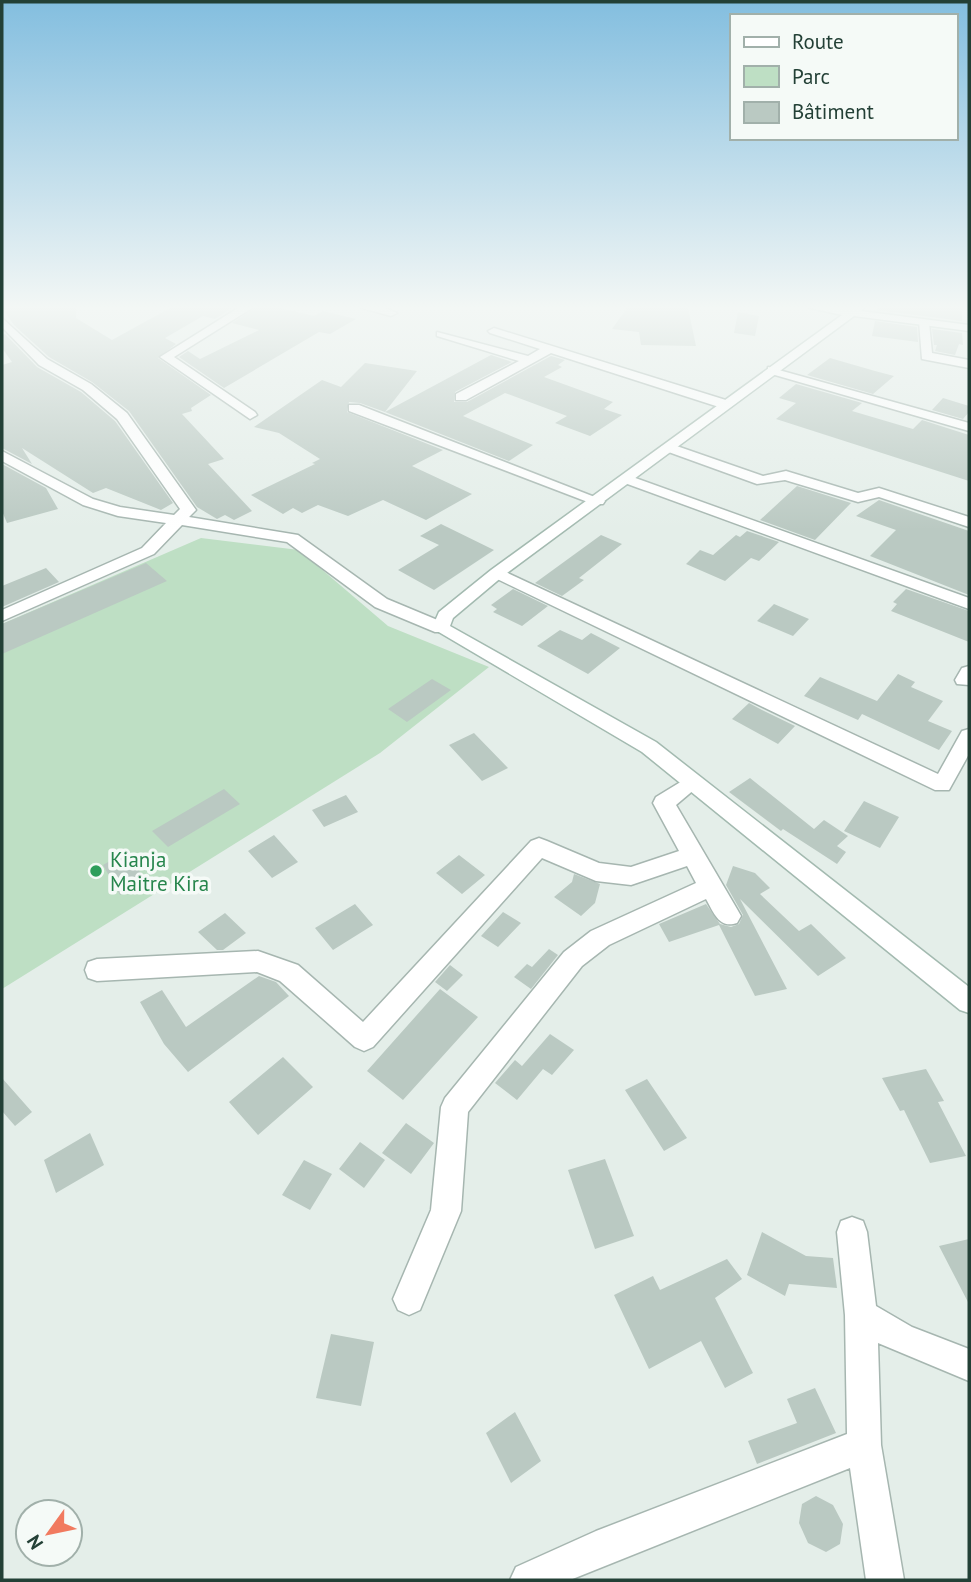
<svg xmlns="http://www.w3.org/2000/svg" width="971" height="1582" font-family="'PT Sans',sans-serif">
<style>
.green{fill:#bedfc4}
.building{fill:#bac9c2}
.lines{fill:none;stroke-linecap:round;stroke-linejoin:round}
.street-casing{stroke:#a6b6b0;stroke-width:3}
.secondary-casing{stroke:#a3bab0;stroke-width:3}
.street{fill:#fff;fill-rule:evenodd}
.secondary{fill:#fff;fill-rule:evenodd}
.leisure-dot{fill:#2e9e5b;stroke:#f5faf7;stroke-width:2.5}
.labels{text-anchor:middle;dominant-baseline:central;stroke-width:7;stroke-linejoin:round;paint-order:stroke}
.leisure-label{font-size:21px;fill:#27864d;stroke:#f5faf7;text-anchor:start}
</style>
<rect width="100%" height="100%" fill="#e4eee9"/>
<path class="green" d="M201 538 299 550 388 626 489 667 380 753 2 989V624Z"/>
<path class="building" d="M2 308H76V318L112 340 170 308H232L215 319 203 316 165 338 176 344 158 358 211 395 191 408 192 411 182 414 224 459 208 464 252 511 234 520 225 515 217 519 197 507 129 411 92 382 49 357 14 325Z
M255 308H280L314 316 323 311 356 319 330 334 319 332 224 388 179 357 188 351 200 359 259 330 232 323Z
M627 308H688L696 346 641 345 639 332 612 329Z
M878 308H962V321L877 310Z
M738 312 759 316 755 336 734 333Z
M875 321 917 327 918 342 872 336Z
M932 329 962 333 963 345 959 344 955 355 935 351 937 345H934Z
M5 334 37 367 81 392 115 421 173 503 161 510 106 488 93 493 22 448 32 464 2 448V365L12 362 2 348V335Z
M491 355 512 362 455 392 454 402H467L551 356 565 360 558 365 562 367 544 377 613 402 604 409 622 415 590 436 555 423 567 416 505 393 463 416 533 445 509 461 385 412Z
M830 358 875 371 894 376 873 394 807 375Z
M365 363 417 371 385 412 360 403 349 402 347 412 443 450 412 466 472 494 426 520 383 500 348 516 318 505 302 513 293 508 283 514 251 495 315 464 312 463 320 459 279 433 254 427 322 380 341 387Z
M796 384 862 403 852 411 913 429 922 420 969 435V481L776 419 796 403 779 398Z
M943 398 969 406V412L963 419 932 410Z
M2 464 46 488 58 509 7 523 2 511Z
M797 486 851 503 815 540 760 520Z
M879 500 969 531V595L870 556 896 530 856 516Z
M441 524 494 550 434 590 398 570 439 545 420 536Z
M747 531 779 542 759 561 751 558 725 581 686 564 700 550 713 555 736 535 740 537Z
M601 535 622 544 579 578 584 580 562 596 535 583Z
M146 563 167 581 2 654V624Z
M46 568 59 582 2 607V586Z
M513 589 548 606 522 626 493 612 497 609 491 605Z
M906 589 969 611V642L891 611 897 604 893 602Z
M774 604 809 619 793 636 757 621Z
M560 630 582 640 591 633 620 648 588 674 537 646Z
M898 674 915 682 911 687 943 701 928 721 952 731 939 750 862 714 858 720 804 696 820 677 877 701Z
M432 679 451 690 407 722 388 709Z
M749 703 762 710 795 726 778 744 732 719Z
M474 733 508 768 482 781 449 745Z
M750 778 814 829 824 820 848 836 837 846 846 852 837 864 783 829 781 831 729 792Z
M224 789 240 804 168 847 152 831Z
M346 795 358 812 324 827 312 810Z
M864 801 899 817 880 848 844 831Z
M274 835 298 862 272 878 248 851Z
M127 851 146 882 120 895 103 865Z
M459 855 485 875 462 894 436 873Z
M733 866 755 873 770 888 760 894 799 931 811 924 846 958 818 976 740 899 787 989 755 996 719 925 669 942 659 924 706 904 720 924 731 927 739 924 743 915 726 885Z
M574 874 600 884 595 903 581 916 554 897 572 882Z
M355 904 373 925 333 950 315 928Z
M503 912 521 923 498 947 481 936Z
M225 913 246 933 223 950H217L198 932Z
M549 949 558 955 531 989 514 977 527 964 532 967Z
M450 965 463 975 447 991 435 982Z
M259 976 276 982 289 996 188 1072 164 1044 140 1002 162 990 186 1027Z
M440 989 478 1017 403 1100 367 1071Z
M550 1034 574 1050 552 1075 543 1069 517 1100 495 1083 515 1060 522 1066Z
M283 1057 313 1087 258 1135 229 1102Z
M926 1069 944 1101 938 1102 966 1156 930 1163 904 1110 900 1111 882 1078Z
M2 1078 32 1112 15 1126 2 1111Z
M647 1079 687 1138 664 1151 625 1090Z
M406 1123 434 1143 411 1174 382 1153Z
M90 1133 104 1165 56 1193 44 1160Z
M360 1142 385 1160 364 1188 339 1169Z
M605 1159 634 1236 595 1249 568 1170Z
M304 1160 332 1174 310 1210 282 1195Z
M762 1232 806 1256 833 1258 837 1288 789 1284 785 1296 747 1275Z
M969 1239V1304L939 1246Z
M727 1259 742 1279 715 1298 753 1373 725 1388 701 1341 649 1369 614 1295 653 1276 660 1290Z
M331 1334 374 1342 361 1406 316 1398Z
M815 1388 836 1433 757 1464 748 1441 797 1423 787 1399Z
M515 1412 541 1461 511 1483 486 1433Z
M816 1496 833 1505 843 1524 840 1544 826 1552 808 1543 799 1523 802 1504Z"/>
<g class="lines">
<defs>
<path id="street" d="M238 308H252L174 357 255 412 257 415 250 419 160 357Z
M362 308H385L397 313 391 316Z
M2 318 47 359 91 384 127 413 196 510 189 517 298 535 387 599 447 624 450 628 447 632H435L375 607 287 542 182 525 154 554 2 621V610L142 548 166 523 118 516 83 505 2 461V451L93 499 120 507 174 515 180 509 117 419 83 390 39 365 2 327Z
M919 321 929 323 932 353 969 360V368L922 359Z
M494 328 729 401 730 404 719 407 551 353 466 400H456V394L519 361 437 336V332L528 356 540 349 490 333 488 331Z
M768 367 969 423V431L768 373Z
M349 405H359L605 501 603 504H593L349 411Z
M668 443 763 476 786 471 858 493 879 488 969 517V527L879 497 858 502 785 480 757 484 663 450 661 447Z
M627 475 969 598V609L622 482V476Z
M497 568 938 774 962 731 969 729V754L949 790H935L491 576 489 573Z
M969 666V685L957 684 955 680 962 668Z
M692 775 699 778 702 783 676 805 737 909 741 916 737 923C719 929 714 913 706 899L609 945 582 966 468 1112 461 1211 420 1310 409 1315 398 1310 393 1299 431 1210 441 1107 445 1098 564 952 591 931 696 883 687 866 631 885 596 881 542 858 373 1047 364 1051 355 1047 280 981 257 972 97 981 88 978 85 970 88 962 97 959 258 951 298 965 363 1022 531 841 539 838 547 841 599 863 631 867 679 851 653 803 656 797Z
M852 1217 863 1221 867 1232 876 1306 912 1327 969 1349V1381L878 1343 881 1445 904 1580H866L850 1468 570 1580H510L516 1567 596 1531 847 1434 845 1315 837 1232 841 1221Z"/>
<path id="secondary" d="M810 308H863L861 311 969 325V331L854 316 503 576 453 618 450 626 656 742 969 987V1013L960 1010 642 752 432 628 439 612 491 570 842 315Z"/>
</defs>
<use href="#street" class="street-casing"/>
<use href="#secondary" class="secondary-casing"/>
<use href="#street" class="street"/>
<use href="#secondary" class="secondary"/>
</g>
<linearGradient id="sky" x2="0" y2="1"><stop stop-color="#83bedf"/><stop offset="0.58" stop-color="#f3f7f5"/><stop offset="1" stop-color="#f3f7f5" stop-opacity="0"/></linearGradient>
<rect width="971" height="530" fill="url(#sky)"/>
<circle class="leisure-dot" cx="96" cy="871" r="7"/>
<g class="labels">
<g class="leisure-label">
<text x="110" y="859">Kianja<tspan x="110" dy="24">Maitre Kira</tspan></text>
</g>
</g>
<rect width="971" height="1582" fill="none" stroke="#234036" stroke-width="7"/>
<rect x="730" y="14" width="228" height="126" fill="#f5faf7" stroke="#a1b0aa" stroke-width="2"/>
<rect x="744" y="37" width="35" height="10" fill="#ffffff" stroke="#a1b0aa" stroke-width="2"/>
<text x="792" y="49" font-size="21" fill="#234036">Route</text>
<rect x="744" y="66" width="35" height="21" fill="#bedfc4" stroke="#a1b0aa" stroke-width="2"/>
<text x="792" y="84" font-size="21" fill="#234036">Parc</text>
<rect x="744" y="102" width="35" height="21" fill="#bac9c2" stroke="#a1b0aa" stroke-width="2"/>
<text x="792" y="119" font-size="21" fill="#234036">Bâtiment</text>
<g transform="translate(49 1533) rotate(237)"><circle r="33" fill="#f5faf7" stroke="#a1b0aa" stroke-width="2"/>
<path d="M0-5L12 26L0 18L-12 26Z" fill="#f17a5f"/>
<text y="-10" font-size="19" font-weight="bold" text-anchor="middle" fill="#234036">N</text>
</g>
</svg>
